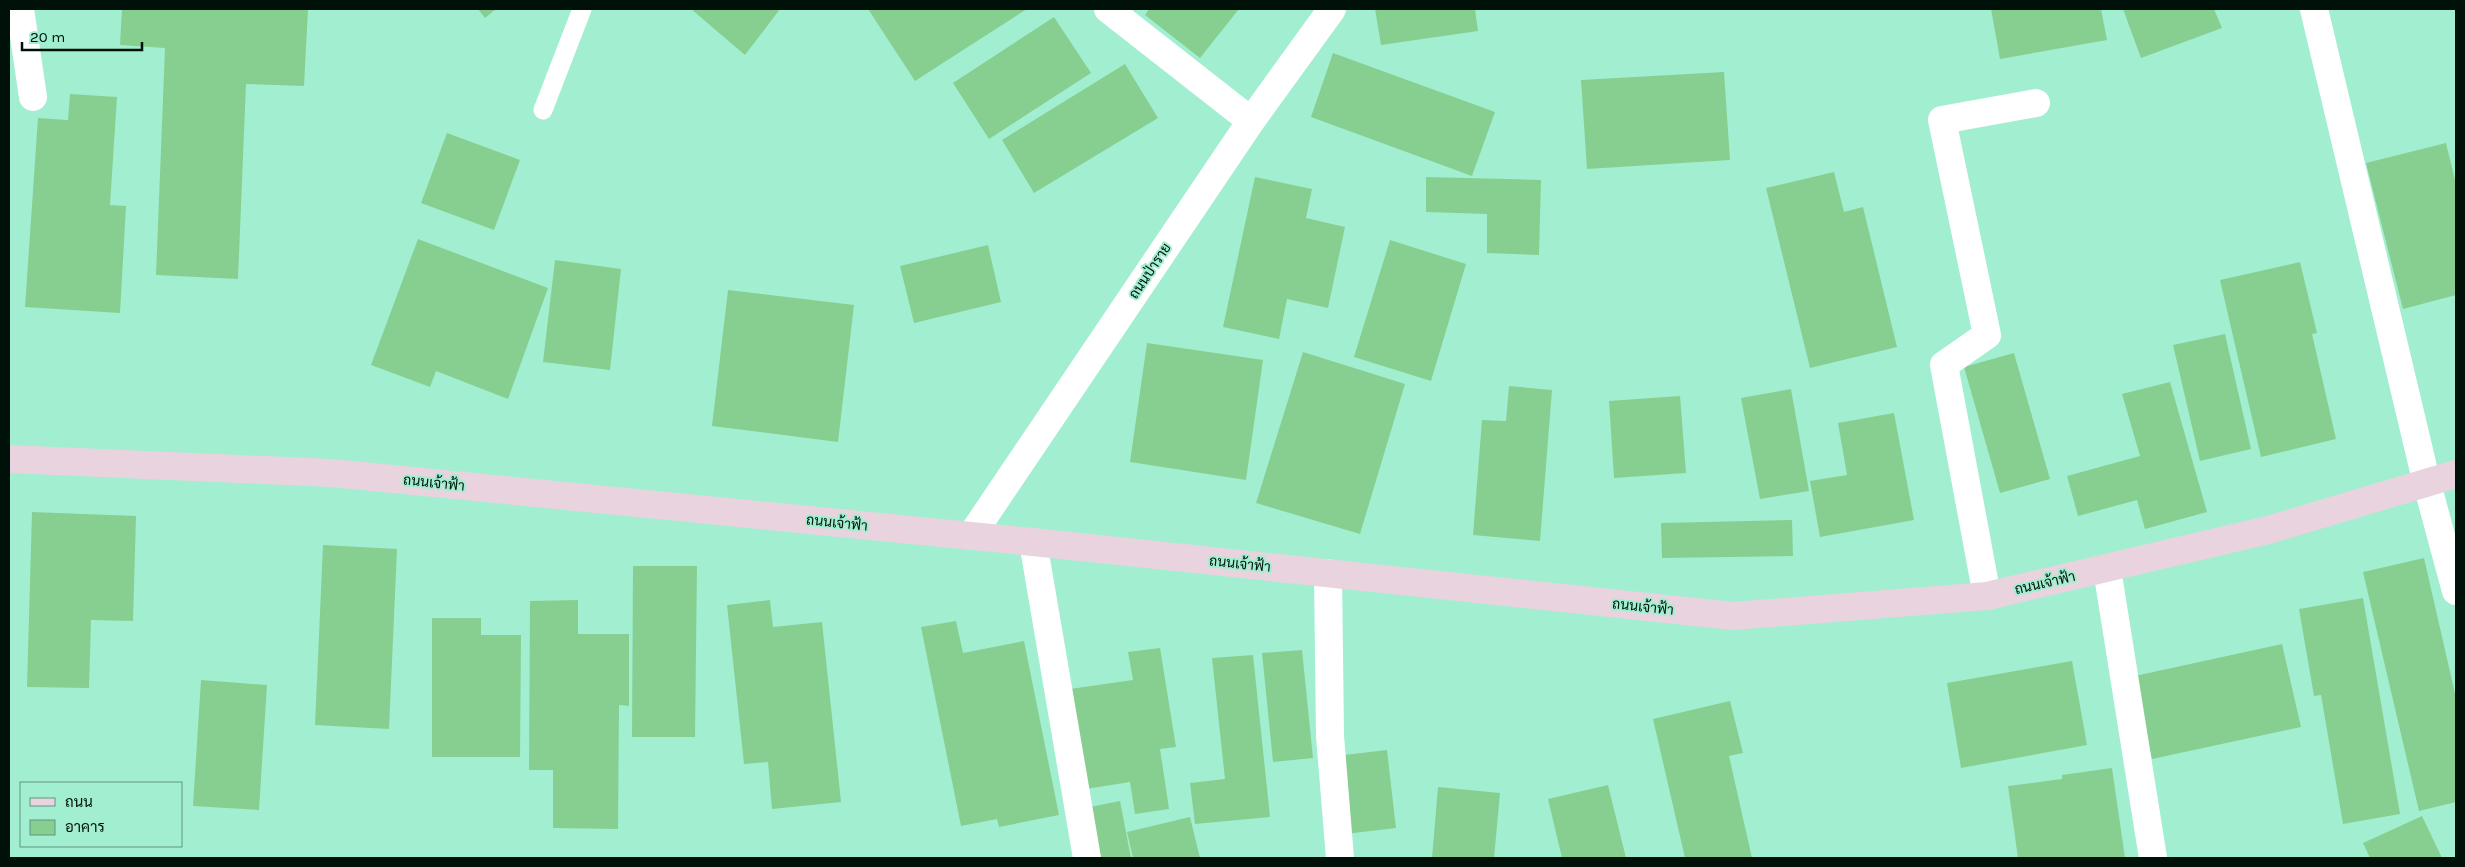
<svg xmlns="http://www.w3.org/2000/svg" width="2465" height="867" font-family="Karla,Sarabun,sans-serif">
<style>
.building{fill:#87cf91}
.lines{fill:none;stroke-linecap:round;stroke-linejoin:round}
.lane{stroke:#fff;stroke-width:19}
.street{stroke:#fff;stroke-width:28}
.secondary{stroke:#e9d3df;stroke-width:28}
.labels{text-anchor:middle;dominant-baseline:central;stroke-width:4;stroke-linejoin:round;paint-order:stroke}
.street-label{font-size:14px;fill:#001109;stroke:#a1efd0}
</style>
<rect width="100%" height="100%" fill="#a1efd0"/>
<path class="building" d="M122 9H308L304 86 246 84 238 279 156 275 165 48 120 45Z
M478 9H496L485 18Z
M691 9H780L745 55Z
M868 9H1027L915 81Z
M1149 9H1239L1200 58 1145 15Z
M1375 9H1475L1478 31 1381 45Z
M1991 9H2101L2107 40 2000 59Z
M2123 9H2214L2222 28 2141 58Z
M1054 17 1091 73 989 139 953 83Z
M1333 53 1495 112 1472 176 1311 117Z
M1125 64 1158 118 1034 193 1002 140Z
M1724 72 1730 160 1587 169 1581 80Z
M70 94 117 97 110 205 126 206 120 313 25 307 38 118 68 120Z
M447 133 520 160 494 230 421 203Z
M2446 143 2456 184V295L2403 309 2366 163Z
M1834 172 1844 212 1863 207 1897 347 1810 368 1766 188Z
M1255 177 1312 189 1306 218 1345 227 1328 308 1287 299 1279 339 1223 327Z
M1426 177 1541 180 1539 255 1487 253V214L1426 212Z
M418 239 548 288 508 399 436 371 430 387 371 365Z
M1390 240 1466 264 1431 381 1354 357Z
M988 245 1001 302 914 323 900 266Z
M555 260 621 269 610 370 543 362Z
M2300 262 2317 333 2312 334 2336 439 2261 457 2220 280Z
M728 290 854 305 838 442 712 426Z
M2225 334 2251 449 2200 461 2173 345Z
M1147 343 1263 360 1246 480 1130 462Z
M1303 352 1405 384 1360 534 1256 503Z
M2014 353 2050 479 2000 493 1964 367Z
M2170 382 2207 512 2145 529 2137 500 2078 516 2067 476 2140 456 2122 394Z
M1509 386 1552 390 1540 541 1473 535 1482 420 1506 421Z
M1791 389 1809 491 1760 499 1741 398Z
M1680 396 1686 473 1614 478 1609 401Z
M1894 413 1914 520 1820 537 1810 481 1847 475 1838 423Z
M32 512 136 516 133 621 91 620 89 688 27 687Z
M1792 520 1793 556 1662 558 1661 523Z
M323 545 397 549 389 729 315 725Z
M2424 558 2456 698V802L2419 811 2363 572Z
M633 566H697L695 737H632Z
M2363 598 2400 814 2343 824 2321 695 2314 696 2299 609Z
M578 600V634H629V706L619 705 618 829 553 828V770H529L530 601Z
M770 600 773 627 822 622 841 802 772 809 768 762 744 764 727 605Z
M432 618H481V635H521L520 757H432Z
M956 621 963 653 1024 641 1059 815 999 827 997 819 961 826 921 627Z
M2282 644 2301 727 2152 759 2135 676Z
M1160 648 1176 747 1160 749 1169 809 1135 814 1130 782 1086 789 1070 689 1133 680 1128 652Z
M1302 650 1313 758 1273 762 1262 653Z
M1253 655 1270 817 1195 824 1190 783 1225 779 1212 658Z
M2072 661 2087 745 1961 768 1947 683Z
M201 680 267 685 259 810 193 806Z
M1730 701 1743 753 1729 756 1752 858H1685L1653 719Z
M1387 750 1396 828 1345 834 1336 756Z
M2112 768 2125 858H2018L2008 786 2062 779V775Z
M1608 785 1626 858H1562L1548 799Z
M1438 787 1500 793 1494 858H1432Z
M1120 801 1131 858H1096L1085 808Z
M2422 816 2442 858H2370L2363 843Z
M1190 817 1200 858H1133L1127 832Z"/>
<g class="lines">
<path class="lane" d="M543 110 582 9"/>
<path class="street" d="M20 9 33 97
M1108 9 1251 121
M2314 9 2427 484 2456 591
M971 536 1251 121 1332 9
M1033 542 1087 858
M2107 569 2153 858
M1328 573 1330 736 1340 858
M1987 596 1944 365 1987 335 1942 120 2036 103"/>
<path class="secondary" d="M9 459 332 473 1033 542 1733 616 1987 596 2268 530 2456 474"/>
</g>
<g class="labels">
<g class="street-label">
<text transform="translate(1150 271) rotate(-56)">ถนนป่าราย</text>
<text transform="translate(434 483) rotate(6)">ถนนเจ้าฟ้า</text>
<text transform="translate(837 523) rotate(6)">ถนนเจ้าฟ้า</text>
<text transform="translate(1240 564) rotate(6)">ถนนเจ้าฟ้า</text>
<text transform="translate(2045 583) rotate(-13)">ถนนเจ้าฟ้า</text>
<text transform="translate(1643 607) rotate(6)">ถนนเจ้าฟ้า</text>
</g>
</g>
<rect width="2465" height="867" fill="none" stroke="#001109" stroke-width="20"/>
<rect x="20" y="782" width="162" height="65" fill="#a1efd0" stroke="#619680"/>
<rect x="30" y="798" width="25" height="8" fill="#e9d3df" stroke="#619680"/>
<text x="65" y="807" font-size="15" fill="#001109">ถนน</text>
<rect x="30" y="820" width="25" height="15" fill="#87cf91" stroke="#619680"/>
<text x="65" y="832" font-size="15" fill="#001109">อาคาร</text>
<path d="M22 42v8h120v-8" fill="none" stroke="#001109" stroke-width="2.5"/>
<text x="30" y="42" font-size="15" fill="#001109" stroke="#a1efd0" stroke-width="4" paint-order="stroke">20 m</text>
</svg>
